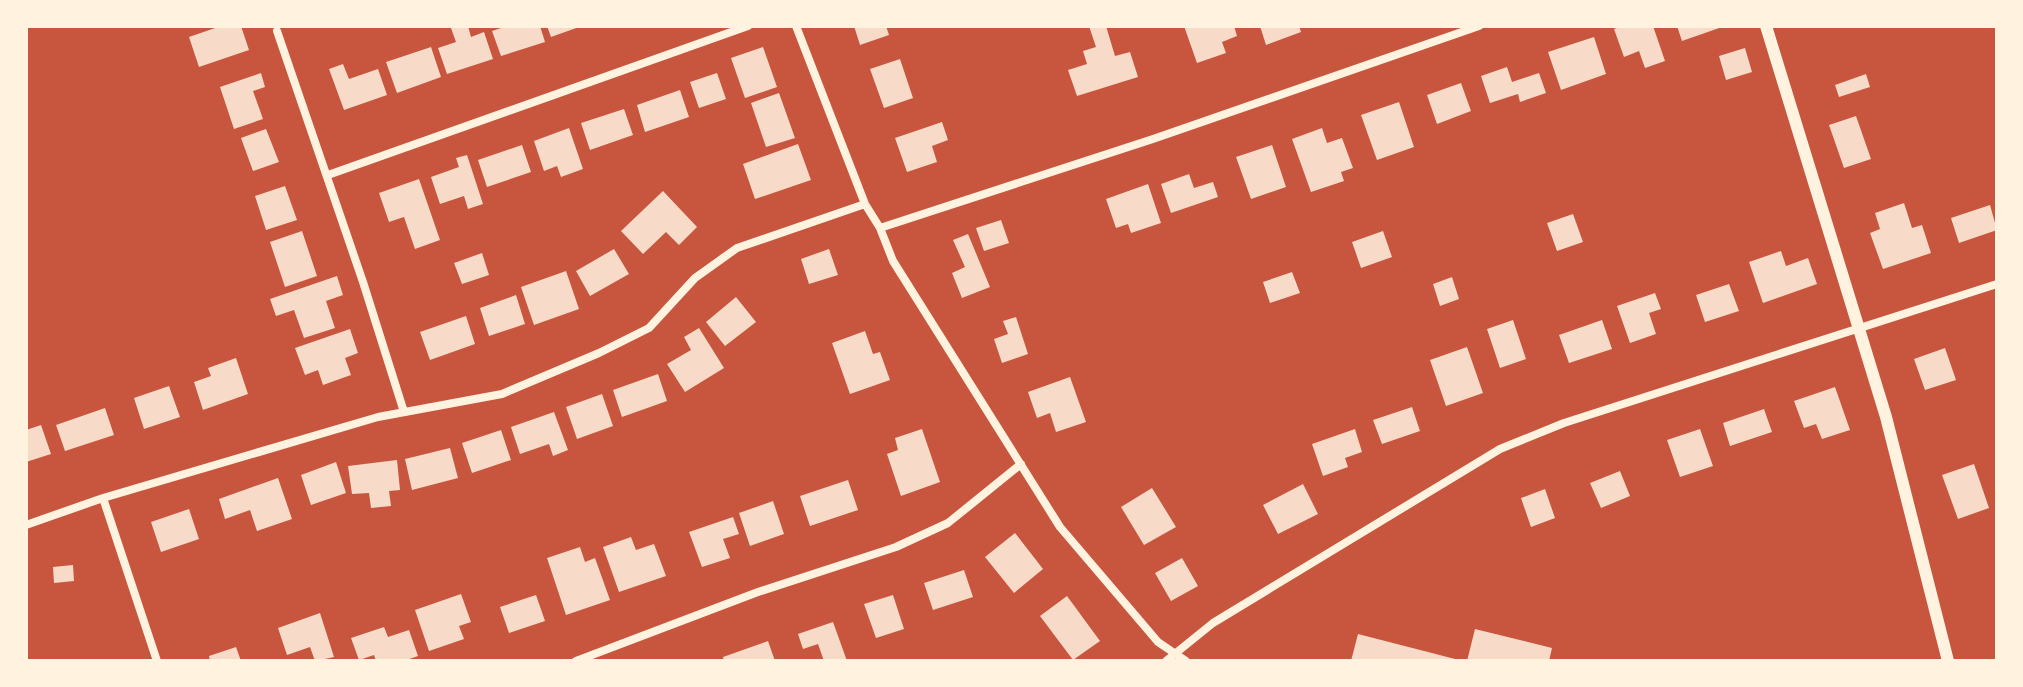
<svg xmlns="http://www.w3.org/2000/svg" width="2023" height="687" font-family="'Source Serif 4',serif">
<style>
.building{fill:#f7dbc8}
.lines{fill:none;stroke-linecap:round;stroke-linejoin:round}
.minor{stroke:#fff3e0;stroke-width:8}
.tertiary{stroke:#fff3e0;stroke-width:12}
</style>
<rect width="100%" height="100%" fill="#c8553d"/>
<path class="building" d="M221 26H241L249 50 199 67 189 37Z
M456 26H468L471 37 484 32 493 59 447 74 438 48 456 42 451 28Z
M507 26H540L545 42 501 56 492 31Z
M547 26H582L551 37Z
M854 26H886L889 35 860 45Z
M1089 26H1106L1115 56 1130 52 1138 77 1077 96 1068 70 1087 64 1083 51 1096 47Z
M1184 26H1234L1237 36 1222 42 1226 53 1197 63Z
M1260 26H1299L1301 32 1266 45Z
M1623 26H1653L1665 61 1645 68 1639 51 1624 57 1614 29Z
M1677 26H1725L1682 41Z
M1594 37 1606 74 1561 90 1548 52Z
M431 47 441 77 397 93 386 62Z
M763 47 777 87 745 98 731 58Z
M1745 48 1752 72 1726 80 1719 56Z
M900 59 913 98 884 108 870 69Z
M343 64 349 79 378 69 387 95 344 110 329 69Z
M1507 67 1512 82 1539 73 1546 93 1520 102 1518 94 1490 103 1481 76Z
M261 73 265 87 253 91 263 119 234 129 220 87Z
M717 73 726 99 699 108 690 82Z
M1866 74 1870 87 1839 97 1835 85Z
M1461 83 1471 111 1437 124 1427 95Z
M680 90 689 117 645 132 637 105Z
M779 93 795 138 766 147 751 103Z
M1399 102 1414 147 1377 160 1361 115Z
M624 109 633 135 590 150 581 123Z
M1856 116 1871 159 1844 168 1829 125Z
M942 122 948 140 932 146 937 162 907 172 895 138Z
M569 128 583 169 561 177 557 166 544 171 534 141Z
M1322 128 1327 143 1342 138 1353 168 1341 172 1344 181 1311 192 1292 139Z
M266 129 279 162 253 171 241 138Z
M798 144 811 180 755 199 743 164Z
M522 145 531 172 487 187 478 160Z
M1272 145 1286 187 1251 199 1236 157Z
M467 155 483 204 468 209 464 196 440 204 431 177 459 167 456 158Z
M1189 174 1194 188 1213 182 1218 197 1171 213 1161 184Z
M419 179 440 240 415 249 404 217 389 222 379 193Z
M1148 184 1161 223 1131 233 1128 224 1116 228 1106 199Z
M285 186 297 220 266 230 255 196Z
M663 191 697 227 679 245 666 232 643 254 621 231Z
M1904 203 1912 228 1922 225 1931 253 1883 269 1870 233 1880 229 1875 213Z
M1990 205 1997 230 1959 243 1951 218Z
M1573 214 1583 242 1557 251 1547 223Z
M1001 220 1009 243 984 251 976 228Z
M302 231 317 276 285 287 270 242Z
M1383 231 1392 257 1361 268 1352 242Z
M968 234 990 287 962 298 952 273 965 267 953 240Z
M614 249 629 274 590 296 576 271Z
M829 249 838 275 809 284 801 259Z
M1781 251 1786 266 1808 258 1817 284 1763 303 1749 262Z
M482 253 489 275 462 284 454 263Z
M566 271 579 309 534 325 521 287Z
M1292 272 1300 293 1270 303 1263 282Z
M337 276 343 295 326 301 335 328 304 338 294 310 276 316 270 299Z
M1452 277 1459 299 1440 306 1433 284Z
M1729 284 1739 311 1705 322 1696 295Z
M1655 293 1661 309 1649 313 1656 334 1630 343 1617 306Z
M516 295 525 324 489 336 480 308Z
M736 297 756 322 725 346 706 322Z
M466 316 475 344 430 360 420 332Z
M1016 317 1028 354 1002 363 994 339 1008 334 1003 321Z
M1513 320 1526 359 1500 368 1487 329Z
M1602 320 1612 349 1569 363 1559 335Z
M699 328 724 368 685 392 667 364 691 350 684 337Z
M350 329 358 353 345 358 351 375 323 385 318 370 305 375 295 348Z
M865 331 873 354 880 352 890 380 850 394 832 343Z
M1467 347 1483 393 1446 406 1430 360Z
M1945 348 1956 380 1925 390 1914 359Z
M236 358 248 394 203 410 194 382 211 376 208 368Z
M658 374 667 401 622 417 613 390Z
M1070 377 1086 422 1056 432 1050 413 1037 418 1028 392Z
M169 386 180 417 144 429 134 398Z
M1835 387 1850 430 1822 439 1816 424 1804 428 1794 401Z
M602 394 613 426 577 439 566 407Z
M1412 407 1420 431 1382 444 1373 420Z
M105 408 114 435 65 451 56 425Z
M1764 409 1772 432 1730 446 1723 423Z
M554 412 568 450 553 456 549 444 520 454 511 427Z
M41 425 51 454 26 462V430Z
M922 429 940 482 901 496 887 454 898 450 895 438Z
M1355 429 1362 452 1345 458 1348 467 1323 476 1312 444Z
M1700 429 1713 466 1680 477 1667 440Z
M501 430 511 460 472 473 462 443Z
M450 448 458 478 412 490 405 459Z
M397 460 400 490 389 491 391 506 371 508 369 493 352 494 348 466Z
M336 462 346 493 311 505 301 475Z
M1974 464 1989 508 1958 519 1942 475Z
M1620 471 1630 496 1601 508 1590 483Z
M278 478 292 519 257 531 250 510 225 519 219 499Z
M848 480 858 510 810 526 800 496Z
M1303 484 1318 514 1278 534 1263 505Z
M1152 488 1176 527 1144 545 1121 507Z
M1545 489 1555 518 1531 527 1521 498Z
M773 501 784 534 750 546 739 513Z
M189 509 199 539 161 552 151 522Z
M733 517 739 534 723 539 730 558 702 567 689 532Z
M1015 533 1043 569 1014 593 985 557Z
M631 537 636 550 654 544 666 576 619 592 603 547Z
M580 547 585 562 595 558 610 600 566 615 547 558Z
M1182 558 1198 586 1171 601 1155 573Z
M73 565 74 581 54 583 53 567Z
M964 570 973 597 933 610 924 583Z
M461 594 471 622 459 626 464 639 429 651 415 610Z
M536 595 545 621 509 633 500 607Z
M893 595 904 629 876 638 864 604Z
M1067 596 1100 641 1073 660 1040 616Z
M320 613 334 657 315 661 310 647 287 655 278 628Z
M833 622 847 661H824L818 644 803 649 798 634Z
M384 627 388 637 409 630 418 656 404 661H376L374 655 359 660 351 638Z
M1475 629 1552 648 1549 661H1467Z
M1358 634 1459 660V661H1351Z
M768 641 775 661H724L723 657Z
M236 647 241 661H210L209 656Z"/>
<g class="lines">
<path class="minor" d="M796 26 865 204 880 228 893 261 1060 527 1158 642 1186 661
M277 31 363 282 404 412
M328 175 748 26
M880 228 1153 139 1479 26
M103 498 157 661
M26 525 103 498 378 417 502 394 599 353 649 328 695 278 737 248 865 204
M576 661 758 592 896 547 948 523 1021 464
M1166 661 1213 623 1500 449 1564 423 1997 284"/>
<path class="tertiary" d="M1766 26 1886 417 1948 661"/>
</g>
<rect width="2023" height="687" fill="none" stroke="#fff3e0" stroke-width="56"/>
</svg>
